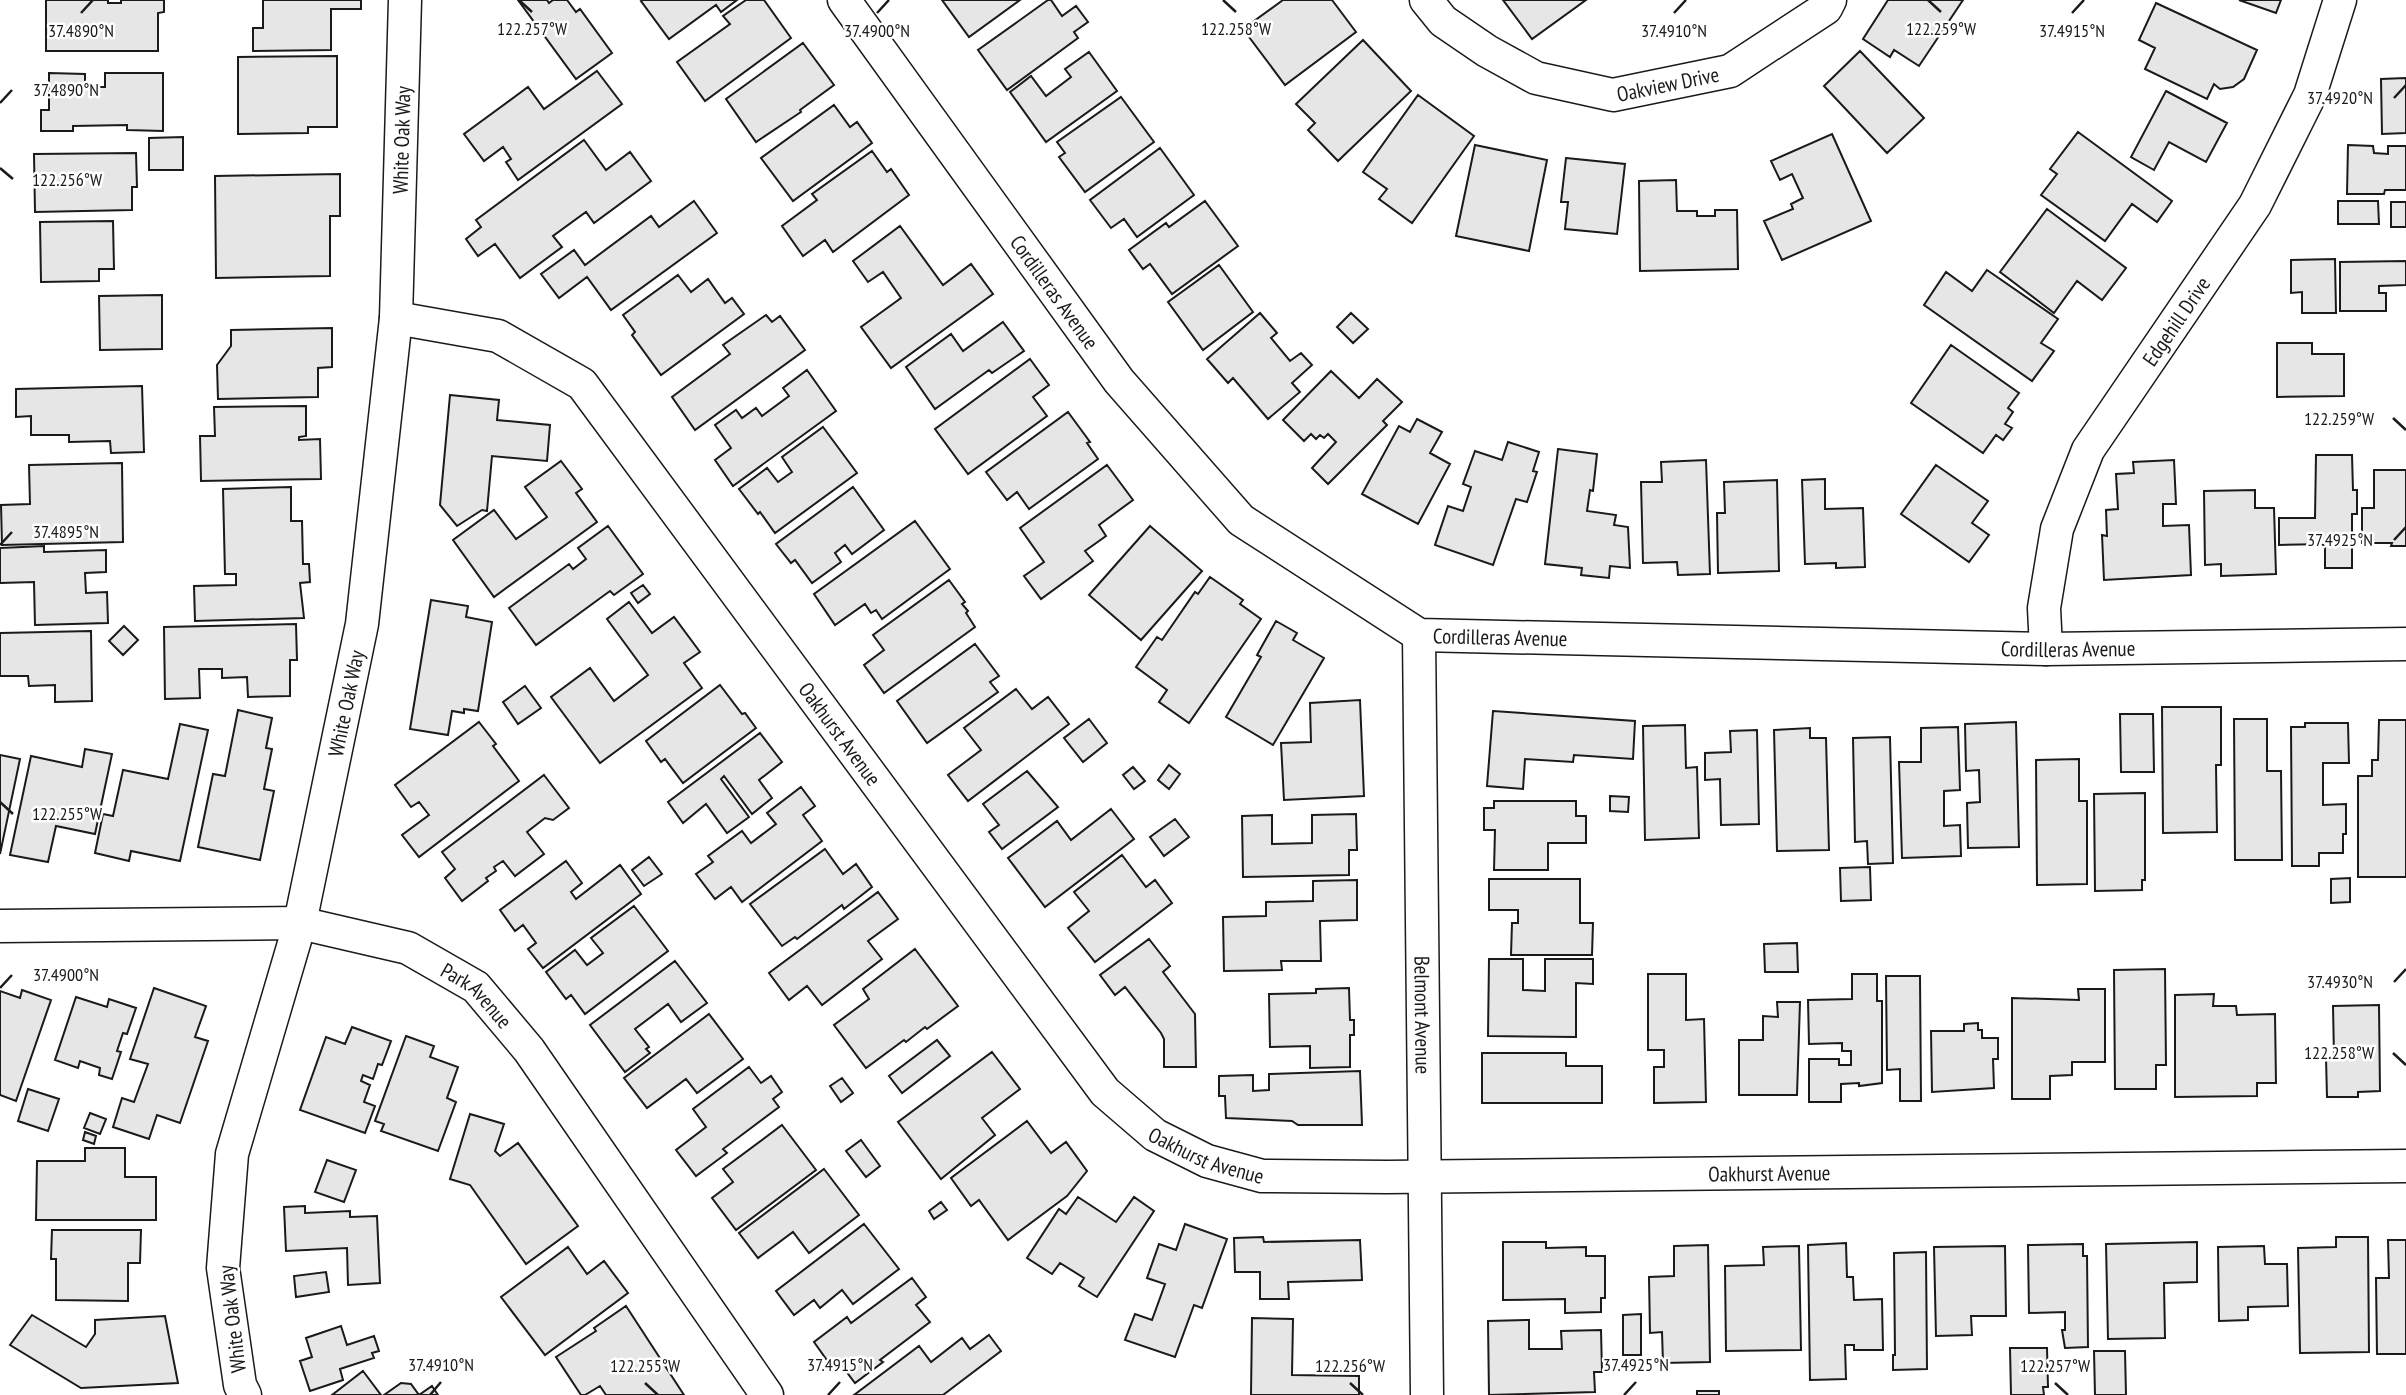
<svg xmlns="http://www.w3.org/2000/svg" width="2406" height="1395" font-family="'PT Sans Narrow',sans-serif">
<style>
.building{fill:#e6e6e6;stroke:#1a1a1a;stroke-width:2}
.lines{fill:none;stroke-linecap:round;stroke-linejoin:round}
.street-casing{stroke:#1a1a1a;stroke-width:35}
.street{stroke:#fff;stroke-width:32}
.ticks{fill:none;stroke:#1a1a1a;stroke-width:2.5}
.labels{text-anchor:middle;dominant-baseline:central;stroke-width:5;stroke-linejoin:round;paint-order:stroke}
.street-label{font-size:21px;fill:#1a1a1a;stroke:#fff}
.ticks-label{font-size:18px;text-anchor:middle;fill:#1a1a1a;stroke:#fff;stroke-width:5;stroke-linejoin:round;paint-order:stroke}
</style>
<rect width="100%" height="100%" fill="#fff"/>
<path class="building" d="M46 0H108V3H121V0H164V12L158 13V51H46Z
M263 0H361V9H331V50L253 51V28H263Z
M518 0H547L549 3 553 0H567L576 12 580 9 612 53 576 79Z
M643 0H737L721 12 716 5 669 39 641 1Z
M746 0H764L791 38 705 101 677 62 730 24 723 16Z
M942 0H1020L969 37Z
M1048 0H1051L1062 16 1076 6 1088 22 1074 32 1078 38 1007 90 978 50Z
M1283 0H1332L1356 32 1285 85 1243 29Z
M1503 0H1586L1532 39Z
M1888 0H1963L1919 66 1894 50 1890 57 1863 39Z
M2239 0H2281L2276 13Z
M2156 3 2257 50 2244 79 2233 87 2220 89 2214 84 2207 99 2145 69 2155 48 2139 40Z
M1363 40 1411 91 1338 161 1308 130 1315 123 1296 104Z
M803 43 834 85 800 110 801 112 756 142 726 99Z
M1860 51 1924 118 1887 153 1824 86Z
M1089 52 1117 91 1046 142 1010 92 1031 76 1046 96 1071 77 1065 69Z
M337 56V127H308V133L238 134V57Z
M597 71 622 104 518 180 506 162 511 159 503 147 484 161 464 134 528 87 544 109Z
M49 73 85 74V87H105V73H163V131L127 130V125L73 126V131H41V110H49Z
M2406 78V133L2382 134 2381 79Z
M2166 91 2227 123 2206 162 2169 142 2154 170 2131 157Z
M1418 95 1474 136 1412 223 1379 199 1387 189 1363 172Z
M1121 97 1154 142 1085 192 1059 157 1065 153 1057 142Z
M834 105 850 127 857 122 872 143 793 201 761 158Z
M2078 132 2172 201 2157 222 2132 204 2105 241 2041 195 2057 174 2050 169Z
M1832 134 1871 221 1782 260 1764 221 1793 209 1791 204 1803 198 1792 174 1780 180 1771 161Z
M183 137V170H149V138Z
M584 140 606 170 630 152 651 181 594 223 586 212 553 236 562 247 520 278 495 244 478 256 466 239 481 227 476 220Z
M1475 145 1547 160 1529 251 1456 236Z
M2348 145 2373 146 2374 153 2388 154V146H2406V190H2385L2384 194H2347Z
M1160 148 1194 195 1137 237 1124 219 1111 228 1090 200Z
M872 151 887 172 891 169 909 195 833 252 825 240 803 256 782 226 817 200 812 194Z
M136 153 137 187H132V210L35 212 34 154Z
M1566 158 1625 164 1617 234 1565 229 1568 202H1561Z
M340 174V216H330V276L216 278 215 176Z
M1676 180 1677 211H1697V216H1715V210H1737L1738 269 1640 271 1639 181Z
M694 201 717 233 611 310 587 277 559 298 541 274 574 250 585 265 651 216 659 227Z
M1205 201 1238 246 1172 294 1150 264 1143 269 1129 250 1166 223 1169 227Z
M2338 201H2378L2379 224H2338Z
M2391 202H2406V227H2391Z
M2047 209 2126 268 2102 300 2077 281 2054 313 2000 272Z
M113 221 114 269H99V281L41 282 40 222Z
M900 226 943 285 971 264 993 294 891 368 861 327 901 298 883 272 868 282 853 261Z
M2335 259 2336 313H2302V292L2291 293V260Z
M2406 261V285L2379 286V293H2386V311H2340V262Z
M1219 265 1253 312 1203 350 1168 302Z
M1987 270 2058 319 2041 343 2054 351 2032 381 1924 305 1946 272 1972 291Z
M678 275 691 292 708 279 725 303 732 298 744 314 661 375 632 335 635 332 623 315Z
M162 295V349L100 350 99 296Z
M1260 313 1277 333 1271 338 1290 361 1301 353 1312 365 1292 383 1300 392 1268 419 1233 378 1228 383 1207 359Z
M1351 313 1368 329 1353 343 1337 327Z
M766 315 772 322 780 316 805 350 695 430 672 397 730 354 723 345Z
M1003 322 1024 351 992 373 989 370 935 409 906 367 951 334 963 351Z
M332 328V367L318 368V397L218 399 217 365 231 346V330Z
M2277 343H2312V354H2344V396L2277 397Z
M1951 345 2019 393 2008 408 2013 412 2005 424 2012 428 2003 440 1996 435 1983 453 1911 403Z
M1030 359 1049 385 1033 397 1047 416 968 474 935 429Z
M807 370 836 411 733 486 715 460 731 448 715 425 736 410 742 418 756 408 762 416 789 396 783 388Z
M1331 371 1359 398 1377 379 1402 402 1383 421 1387 425 1328 484 1312 468 1336 442 1328 434 1324 438 1320 435 1316 439 1311 434 1304 441 1283 420Z
M142 386 144 452 111 453 110 441 69 442V435H31V416L16 417V389Z
M450 395 499 400 497 420 550 425 547 461 492 456 487 511 482 510 457 526 440 505Z
M306 406V436L299 437V440L320 439 321 479 201 481 200 436H215L214 407Z
M1068 412 1090 442 1087 443 1098 459 1029 509 1017 492 1007 500 986 472Z
M1417 419 1442 432 1430 453 1450 464 1418 524 1362 494 1399 426 1410 432Z
M823 427 857 473 775 533 760 512 758 514 739 489 767 468 778 482 792 472 782 457Z
M1508 442 1539 452 1533 471 1537 472 1527 502 1516 499 1493 565 1435 545 1448 506 1463 511 1471 487 1463 484 1475 451 1502 460Z
M1558 449 1597 454 1593 491 1590 490 1587 511 1616 515 1614 525 1628 527 1630 568 1610 566 1609 578 1581 575 1582 568 1545 564Z
M2316 455H2352L2353 490H2357V514H2352V568H2325V544L2279 545V518H2315Z
M1706 460 1710 574 1678 575 1677 562 1643 563 1641 482H1662L1661 462Z
M2174 460 2176 504H2163V526L2189 525 2191 575 2104 580 2102 535 2107 536 2106 510 2118 509 2116 474 2134 473 2133 462Z
M561 461 582 489 576 493 597 522 494 597 453 540 494 510 516 539 547 517 525 487Z
M122 463 123 542 2 545 1 505 30 504 29 465Z
M1107 465 1133 500 1099 525 1106 536 1085 551 1093 561 1041 599 1024 576 1044 562 1020 528Z
M1936 465 1988 501 1972 523 1989 535 1969 562 1901 514Z
M2374 470H2406V546H2391L2392 543H2362V508H2374Z
M1825 479V509L1863 508 1865 567 1836 568V563L1805 564 1802 480Z
M1777 480 1779 571 1718 573 1717 513H1725L1724 482Z
M291 487V521H302L303 564H309L310 582 300 583 304 618 195 621 194 586 236 585V574H225L223 489Z
M853 487 884 530 852 554 845 545 835 553 841 562 812 583 795 560 791 563 776 544Z
M2255 490V508H2274L2276 574 2221 576V564L2205 565 2204 491Z
M915 521 950 569 882 619 876 610 871 613 865 604 835 625 814 594Z
M608 526 643 574 614 595 610 591 536 645 509 608 569 564 573 569 586 559 578 548Z
M1150 526 1202 571 1141 640 1089 595Z
M44 546V552L106 550V572L85 573 86 593 107 592 108 623 35 625 34 582 0 583V548Z
M1210 577 1243 600 1240 604 1261 619 1189 723 1159 702 1167 690 1136 667 1157 637 1162 640 1195 592 1198 594Z
M949 580 965 602 962 604 968 611 966 613 975 627 884 693 864 665 884 650 873 635Z
M643 585 650 594 638 603 631 593Z
M431 600 468 606 466 617 492 622 478 711 464 709V713L452 711 448 735 410 729Z
M629 602 652 633 674 617 700 652 684 663 702 688 600 763 551 697 590 668 614 701 648 675 607 619Z
M1276 621 1297 633 1293 640 1324 658 1273 745 1226 717 1261 657 1257 655Z
M296 624 297 660H290V696L248 697 247 677 222 678V669H199L200 698 165 699 164 627Z
M124 626 138 640 123 655 109 641Z
M91 631 92 701 55 702V685L29 686 28 676H0V633Z
M975 644 999 676 990 682 998 692 927 743 897 701Z
M720 685 742 714 745 713 756 728 683 783 665 759 661 762 646 741Z
M525 686 541 708 518 724 503 702Z
M1016 689 1032 709 1048 697 1069 724 968 801 948 775 981 750 964 728Z
M1360 700 1364 796 1284 800 1281 743 1311 742 1310 703Z
M2162 707H2221V765H2216L2217 832 2163 833Z
M238 710 272 718 266 748 272 749 264 789 274 791 260 860 198 847 213 774 225 776Z
M1493 711 1635 721 1633 759 1574 755 1573 762 1525 759 1523 789 1487 786Z
M2120 714H2153L2154 772H2121Z
M1089 719 1107 743 1083 762 1064 738Z
M2234 719H2267V771H2281L2282 860H2235Z
M2379 720H2406V877H2358V776H2372V760H2378Z
M479 722 496 744 493 746 519 781 419 857 402 835 429 815 419 802 411 807 395 785Z
M2016 722 2019 847 1968 848 1967 803 1980 802 1979 770 1966 771 1965 724Z
M2305 723H2348L2349 763H2323V805L2346 804V834H2343V853H2319V866H2292L2291 727H2305Z
M180 724 208 730 180 861 131 851 129 861 95 853 103 814 113 816 123 770 168 779Z
M1685 725 1686 768 1697 767 1699 838 1645 840 1643 726Z
M1958 727 1960 790 1944 791V826L1960 825 1961 856 1902 858 1899 762H1921V728Z
M1810 728V738H1826L1829 850 1777 851 1774 730Z
M1757 730 1759 824 1721 825 1720 779 1705 780V753L1731 752 1730 731Z
M760 733 782 762 759 780 772 798 752 814 724 776 721 779 749 817 727 833 706 804 683 823 668 802Z
M1890 737 1893 863 1868 864 1867 841 1855 842 1853 738Z
M85 749 112 754 95 834 56 826 48 862 10 855 31 756 82 767Z
M0 755 20 759 0 854Z
M2079 759V801H2087V884L2037 885 2036 760Z
M1169 765 1180 774 1169 789 1158 780Z
M1133 767 1145 781 1134 789 1123 775Z
M1027 771 1058 807 1002 849 989 832 999 825 983 804Z
M544 775 569 808 553 820 545 818 527 832 544 854 515 876 503 861 494 867 496 871 486 878 488 881 462 901 445 878 455 869 442 852Z
M801 787 815 806 803 815 822 841 742 902 731 887 715 899 696 874 713 862 708 856 742 831 751 843 776 824 767 813Z
M2145 793V880H2142V890L2095 891 2094 794Z
M1610 796 1629 797 1628 812 1610 811Z
M1494 801H1576V816H1586V843H1548V870H1494L1495 830H1484V808H1494Z
M1111 809 1134 839 1045 907 1008 858 1057 821 1071 840Z
M1356 814 1357 850H1349V875L1243 877 1242 816 1272 815V844L1312 843V815Z
M1175 819 1189 837 1164 856 1150 837Z
M825 849 843 874 856 864 872 887 844 909 842 905 797 939 795 937 782 946 750 904Z
M1122 855 1146 887 1155 880 1172 903 1095 962 1068 928 1089 911 1074 892Z
M649 857 662 874 644 886 632 870Z
M566 861 582 883 571 892 576 899 620 865 641 894 543 968 528 949 536 943 523 925 515 931 500 910Z
M1870 867 1871 900 1841 901 1840 868Z
M2350 878V902L2331 903V879Z
M1489 879H1580V923H1593L1592 955H1511L1512 923H1518V910H1489Z
M1357 880V920L1320 921 1321 961H1281L1282 970 1224 971 1223 917 1266 916V902L1313 901V881Z
M878 892 898 919 868 941 882 959 822 1005 807 986 789 1000 769 973Z
M634 906 668 951 585 1014 571 995 566 999 546 972 575 950 587 965 603 953 591 938Z
M1149 939 1170 966 1163 972 1195 1014 1196 1067H1164V1039L1161 1033 1125 987 1115 995 1100 975Z
M1797 943 1798 972H1765L1764 944Z
M915 949 958 1006 927 1029 925 1027 906 1042 904 1040 866 1068 834 1025 869 999 863 989Z
M1489 959H1523V990L1545 991V959H1593V984L1576 983V1037L1488 1036Z
M675 961 707 1003 681 1022 668 1004 635 1029 649 1047 646 1049 650 1053 625 1072 590 1025Z
M2165 969 2166 1065H2156V1089H2115L2114 970Z
M1648 974H1686V1020L1704 1019 1706 1102 1654 1103V1067H1664V1050H1648Z
M1852 974H1877V1001H1882V1083L1859 1086V1083L1841 1084V1102H1809V1059H1839V1065H1851V1051H1842V1043L1809 1044 1808 1000 1852 999Z
M1886 976H1920L1921 1101H1900V1069L1887 1070Z
M154 988 206 1006 195 1037 208 1041 180 1123 157 1115 149 1139 113 1127 122 1098 134 1102 148 1064 130 1059Z
M1349 988 1350 1020H1354V1035H1350V1067L1310 1068V1046L1270 1047 1269 994 1316 993V989Z
M2078 989H2105V1062H2072V1075L2050 1076V1099H2012V998L2079 1000Z
M22 990 51 1000 16 1101 0 1095V991L20 998Z
M2214 994 2213 1006H2236L2237 1015 2275 1014 2276 1083H2257V1096L2175 1097V995Z
M76 997 107 1007 109 999 136 1008 127 1034 123 1033 117 1051 121 1052 112 1079 99 1075 100 1068 80 1061 78 1068 55 1060Z
M1777 1002H1800L1797 1095H1739V1040H1763V1016L1778 1017Z
M2379 1005 2380 1091 2358 1092V1097H2327L2326 1058 2334 1057 2333 1006Z
M709 1014 743 1059 697 1093 686 1079 647 1108 624 1078Z
M1978 1023V1030H1982V1038H1998V1059H1993L1994 1088 1932 1092 1931 1031H1964V1024Z
M352 1027 391 1041 382 1065 378 1064 373 1079 363 1075 361 1081 370 1085 364 1102 375 1106 365 1133 300 1110 326 1037 345 1044Z
M406 1036 434 1046 430 1057 458 1067 447 1098 456 1102 438 1151 381 1131 384 1124 375 1121Z
M937 1040 950 1056 902 1093 889 1076Z
M992 1052 1020 1089 982 1118 995 1135 941 1179 898 1122Z
M1482 1053H1566V1066H1602V1103H1482Z
M749 1067 761 1083 771 1076 782 1092 773 1099 779 1107 723 1149 727 1153 696 1176 676 1150 706 1127 693 1109Z
M1360 1071 1362 1125H1298L1292 1121 1226 1118 1225 1096H1219V1076L1253 1075V1091L1269 1090V1074Z
M842 1078 853 1093 841 1102 830 1086Z
M28 1089 59 1099 48 1131 18 1121Z
M90 1113 106 1119 100 1134 84 1128Z
M470 1114 504 1124 495 1151 500 1156 518 1143 578 1226 526 1264 470 1185 450 1179Z
M1027 1121 1051 1153 1066 1142 1087 1171 1067 1196 1008 1240 979 1200 971 1206 951 1178Z
M782 1125 816 1170 736 1230 712 1198 733 1182 723 1169Z
M85 1132 96 1136 94 1144 83 1140Z
M861 1140 880 1166 866 1177 846 1151Z
M85 1148H125V1177H156V1220H36L37 1161H85Z
M327 1160 356 1170 344 1202 315 1192Z
M824 1169 859 1215 809 1253 793 1232 758 1258 739 1233Z
M1078 1197 1116 1222 1134 1197 1154 1211 1097 1297 1079 1286 1084 1278 1060 1263 1052 1274 1027 1258 1059 1209 1066 1214Z
M941 1202 947 1210 934 1219 929 1211Z
M305 1206V1213L350 1211V1217L377 1216 380 1283 348 1285 347 1248 286 1251 284 1207Z
M864 1224 899 1269 853 1304 842 1290 820 1308 814 1300 794 1315 776 1291Z
M1185 1224 1227 1239 1202 1308 1194 1305 1175 1357 1125 1340 1135 1314 1152 1320 1165 1284 1147 1278 1159 1244 1176 1250Z
M52 1230H141L140 1263H128V1301L56 1300V1259H51Z
M1263 1237 1264 1242 1360 1240 1362 1280 1288 1282 1289 1299H1260V1272H1235L1234 1238Z
M2336 1237H2368L2369 1352 2300 1353 2298 1248 2336 1247Z
M2388 1240H2406V1354H2377L2376 1278H2389Z
M1503 1242H1546V1248L1586 1247V1256H1605V1298H1601V1312L1565 1313V1299L1503 1300Z
M2197 1242V1282L2164 1283 2165 1338 2108 1339 2106 1244Z
M1846 1243 1847 1277H1853L1854 1300 1882 1299 1883 1350H1854V1345H1845L1846 1379 1810 1380 1808 1245Z
M2083 1244V1256H2087L2088 1347 2065 1348 2062 1330H2065V1312L2029 1313 2028 1245Z
M1708 1245 1710 1362 1663 1363 1662 1332 1650 1333 1649 1277 1674 1276V1246Z
M1799 1246 1801 1350 1726 1351 1725 1266 1764 1265 1763 1247Z
M2005 1246 2006 1316H1971L1972 1335 1936 1336 1934 1247Z
M2264 1246 2265 1264H2287L2288 1306 2248 1307V1320L2219 1321 2218 1247Z
M568 1247 587 1274 604 1261 628 1293 545 1355 501 1297Z
M1926 1252 1927 1369 1893 1370V1355H1895L1894 1253Z
M326 1272 329 1292 296 1297 294 1276Z
M912 1278 926 1297 916 1305 930 1322 880 1360 883 1362 855 1383 836 1358 829 1363 814 1342 847 1317 851 1323Z
M626 1306 684 1395H606L600 1386 585 1395H581L556 1357 596 1331 594 1328Z
M1641 1314V1355H1623V1315Z
M32 1315 86 1347 95 1334V1320L165 1316 178 1383 81 1388 10 1345Z
M1252 1318 1293 1319 1292 1375 1359 1376V1395H1251Z
M1529 1320V1349H1562L1561 1331 1601 1330 1602 1372H1594L1595 1392 1489 1395 1488 1321Z
M341 1326 347 1345 374 1336 379 1351 372 1353 374 1358 340 1369 343 1380 310 1391 300 1361 312 1357 306 1338Z
M989 1335 1001 1351 943 1395H854L919 1346 931 1362 962 1338 970 1349Z
M2010 1348H2047L2048 1387H2043L2044 1395H2011Z
M2094 1351H2125L2126 1395H2095Z
M363 1371 381 1395H332Z
M401 1383 411 1384 419 1395H384Z
M432 1386 438 1395H419Z
M1697 1391H1719V1395H1697Z"/>
<g class="lines">
<defs>
<g id="street">
<path id="s1" d="M844 0 1119 381 1241 520 1419 635 2046 649 2406 644"/>
<path id="s2" d="M1426 0 1443 21 1487 51 1536 78 1613 95 1730 71 1826 8 1830 0"/>
<path id="s3" d="M396 318 498 336 582 384 1105 1092 1155 1135 1207 1161 1262 1176 1387 1177 2406 1166"/>
<path id="s4" d="M1419 635 1427 1395"/>
<path id="s5" d="M2046 649 2044 608 2057 529 2088 450 2255 205 2310 95 2340 0"/>
<path id="s6" d="M0 926 300 923 408 948 476 987 529 1050 767 1395"/>
<path id="s7" d="M245 1395 240 1385 223 1268 232 1154 300 923 362 624 396 318 405 0"/>
</g>
</defs>
<use href="#street" class="street-casing"/>
<use href="#street" class="street"/>
</g>
<path class="ticks" d="M519 0 532 12M1223 0 1236 12M1928 0 1941 12M81 13 93 0M877 13 889 0M1674 13 1686 0M2072 13 2084 0M2394 98 2406 85M0 103 12 90M0 168 13 179M2393 418 2406 430M2394 540 2406 527M0 545 12 532M0 802 13 814M2394 982 2406 969M0 988 12 975M2393 1053 2406 1065M645 1383 658 1395M1350 1383 1363 1395M2055 1383 2068 1395M430 1395 441 1382M828 1395 840 1382M1624 1395 1636 1382"/>
<g class="labels">
<g class="street-label">
<text stroke="none"><textPath href="#s2" startOffset="271">Oakview Drive</textPath></text>
<text stroke="none"><textPath href="#s7" startOffset="1276">White Oak Way</textPath></text>
<text stroke="none"><textPath href="#s1" startOffset="360">Cordilleras Avenue</textPath></text>
<text stroke="none"><textPath href="#s5" startOffset="362">Edgehill Drive</textPath></text>
<text stroke="none"><textPath href="#s1" startOffset="948">Cordilleras Avenue</textPath></text>
<text stroke="none"><textPath href="#s1" startOffset="1516">Cordilleras Avenue</textPath></text>
<text stroke="none"><textPath href="#s7" startOffset="709">White Oak Way</textPath></text>
<text stroke="none"><textPath href="#s3" startOffset="635">Oakhurst Avenue</textPath></text>
<text stroke="none"><textPath href="#s6" startOffset="495">Park Avenue</textPath></text>
<text stroke="none"><textPath href="#s4" startOffset="380">Belmont Avenue</textPath></text>
<text stroke="none"><textPath href="#s3" startOffset="1202">Oakhurst Avenue</textPath></text>
<text stroke="none"><textPath href="#s3" startOffset="1769">Oakhurst Avenue</textPath></text>
<text transform="translate(232 1319) rotate(-97)">White Oak Way</text>
</g>
</g>
<g class="ticks-label">
<text x="532" y="35">122.257°W</text>
<text x="1236" y="35">122.258°W</text>
<text x="1941" y="35">122.259°W</text>
<text x="81" y="37">37.4890°N</text>
<text x="877" y="37">37.4900°N</text>
<text x="1674" y="37">37.4910°N</text>
<text x="2072" y="37">37.4915°N</text>
<text x="66" y="96">37.4890°N</text>
<text x="2340" y="104">37.4920°N</text>
<text x="67" y="186">122.256°W</text>
<text x="2339" y="425">122.259°W</text>
<text x="66" y="538">37.4895°N</text>
<text x="2340" y="546">37.4925°N</text>
<text x="67" y="820">122.255°W</text>
<text x="66" y="981">37.4900°N</text>
<text x="2340" y="988">37.4930°N</text>
<text x="2339" y="1059">122.258°W</text>
<text x="441" y="1371">37.4910°N</text>
<text x="840" y="1371">37.4915°N</text>
<text x="1636" y="1371">37.4925°N</text>
<text x="645" y="1372">122.255°W</text>
<text x="1350" y="1372">122.256°W</text>
<text x="2055" y="1372">122.257°W</text>
</g>
</svg>
